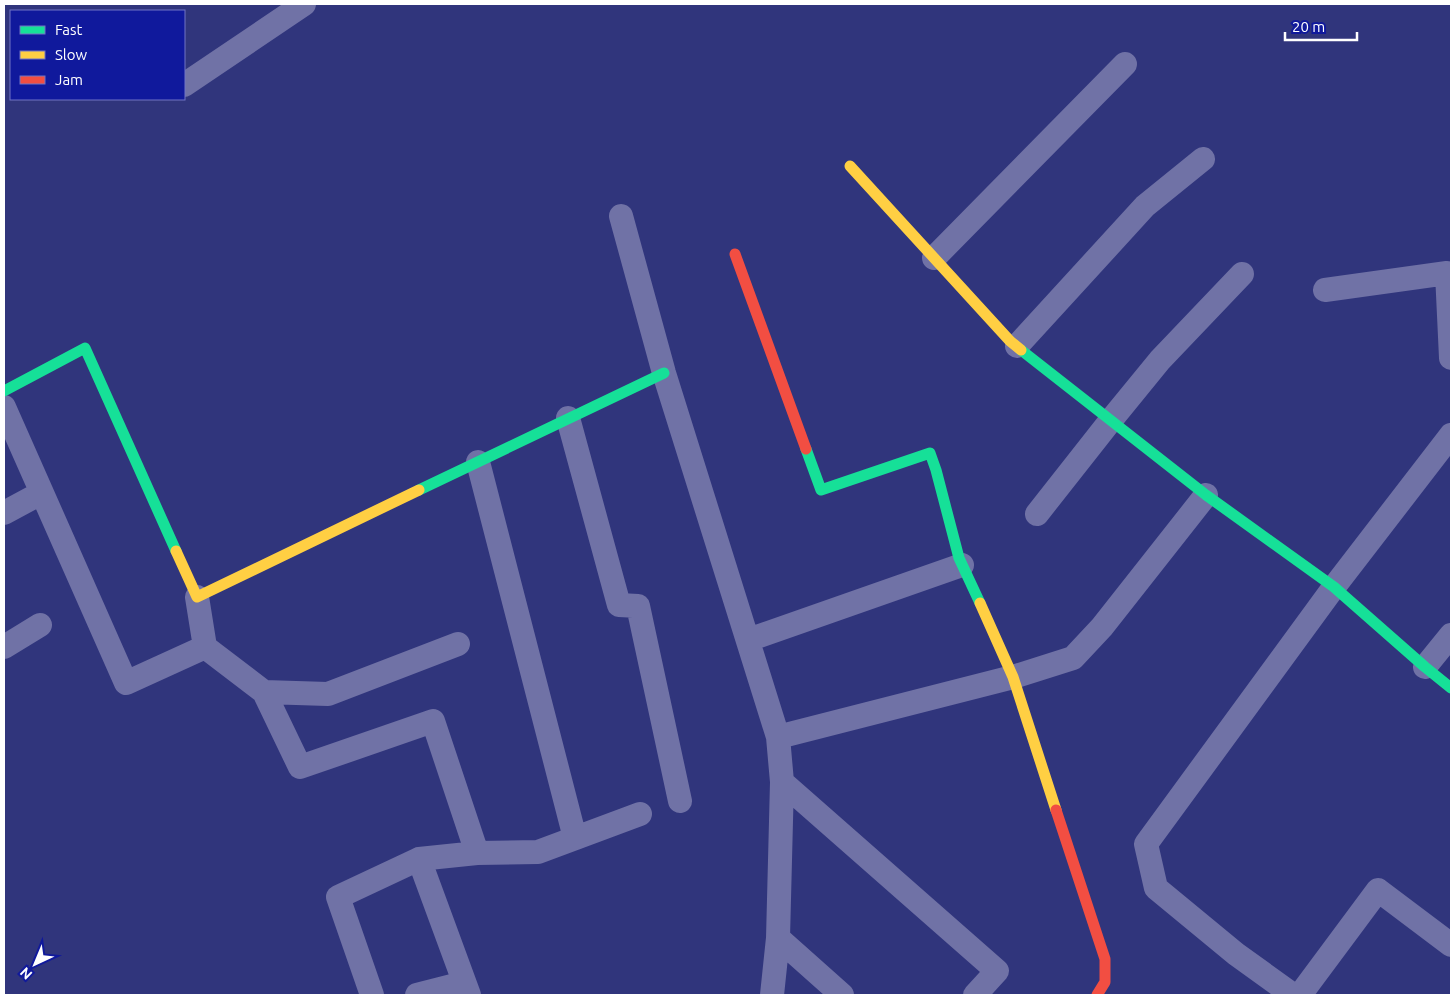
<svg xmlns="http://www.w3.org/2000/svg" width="1455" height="999" font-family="Ubuntu,sans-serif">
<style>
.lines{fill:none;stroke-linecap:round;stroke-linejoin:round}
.street{stroke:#7072a6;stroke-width:24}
.fast{stroke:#16e098;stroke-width:11}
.slow{stroke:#ffcf43;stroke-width:11}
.jam{stroke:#f24e42;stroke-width:11}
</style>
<rect width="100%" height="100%" fill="#30357c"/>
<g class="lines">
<path class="street" d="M184 85 304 4
M621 216 664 373 778 737 782 782 778 938 772 995
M934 258 1125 64
M1325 290 1447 273 1451 358
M1017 346 1145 206 1203 159
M4 407 126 683 205 647
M568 418 619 605 638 606 680 801
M478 462 575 838
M4 513 41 493
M1037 514 1111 420 1160 360 1242 274
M197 597 205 647 264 692 328 694 458 644
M748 640 962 565
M4 647 40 625
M1425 667 1451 635
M264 692 300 767 433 721 477 853
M778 737 1013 677 1073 658 1102 627 1206 495
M782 782 997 971 975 995
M419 859 469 995
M778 938 842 995
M372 995 338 897 419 859 477 853 538 852 640 814
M417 995 464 983
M1293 995 1236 954 1156 888 1146 844 1334 587 1451 435
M1300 995 1378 890 1451 945"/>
<path class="fast" d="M1021 350 1206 495 1334 587 1425 667 1451 688
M4 391 85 348 176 551
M806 449 821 490 930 453 936 470 959 558 980 603
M419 490 664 373"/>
<path class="slow" d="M850 166 1010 341 1021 350
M176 551 197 597 419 490
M980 603 1013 677 1056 810"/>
<path class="jam" d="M735 254 806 449
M1056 810 1105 959V982L1097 995"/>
</g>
<rect width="1455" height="999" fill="none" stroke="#ffffff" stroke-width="10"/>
<rect x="10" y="10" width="175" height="90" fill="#10199c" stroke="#7075c4"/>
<rect x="20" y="26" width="25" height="8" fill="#16e098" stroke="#7075c4"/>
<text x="55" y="35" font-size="15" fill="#ffffff">Fast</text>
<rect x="20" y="51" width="25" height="8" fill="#ffcf43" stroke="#7075c4"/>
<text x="55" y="60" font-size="15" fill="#ffffff">Slow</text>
<rect x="20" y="76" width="25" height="8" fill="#f24e42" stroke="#7075c4"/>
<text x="55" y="85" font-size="15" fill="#ffffff">Jam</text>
<g transform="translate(35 964) rotate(224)" stroke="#10199c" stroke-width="4" paint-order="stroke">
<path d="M0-4L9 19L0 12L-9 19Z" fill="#ffffff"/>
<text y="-8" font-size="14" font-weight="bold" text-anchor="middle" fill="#ffffff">N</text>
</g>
<path d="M1285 32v8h72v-8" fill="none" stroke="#ffffff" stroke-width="2.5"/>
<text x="1292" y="32" font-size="15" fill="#ffffff" stroke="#10199c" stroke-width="4" paint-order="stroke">20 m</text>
</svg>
